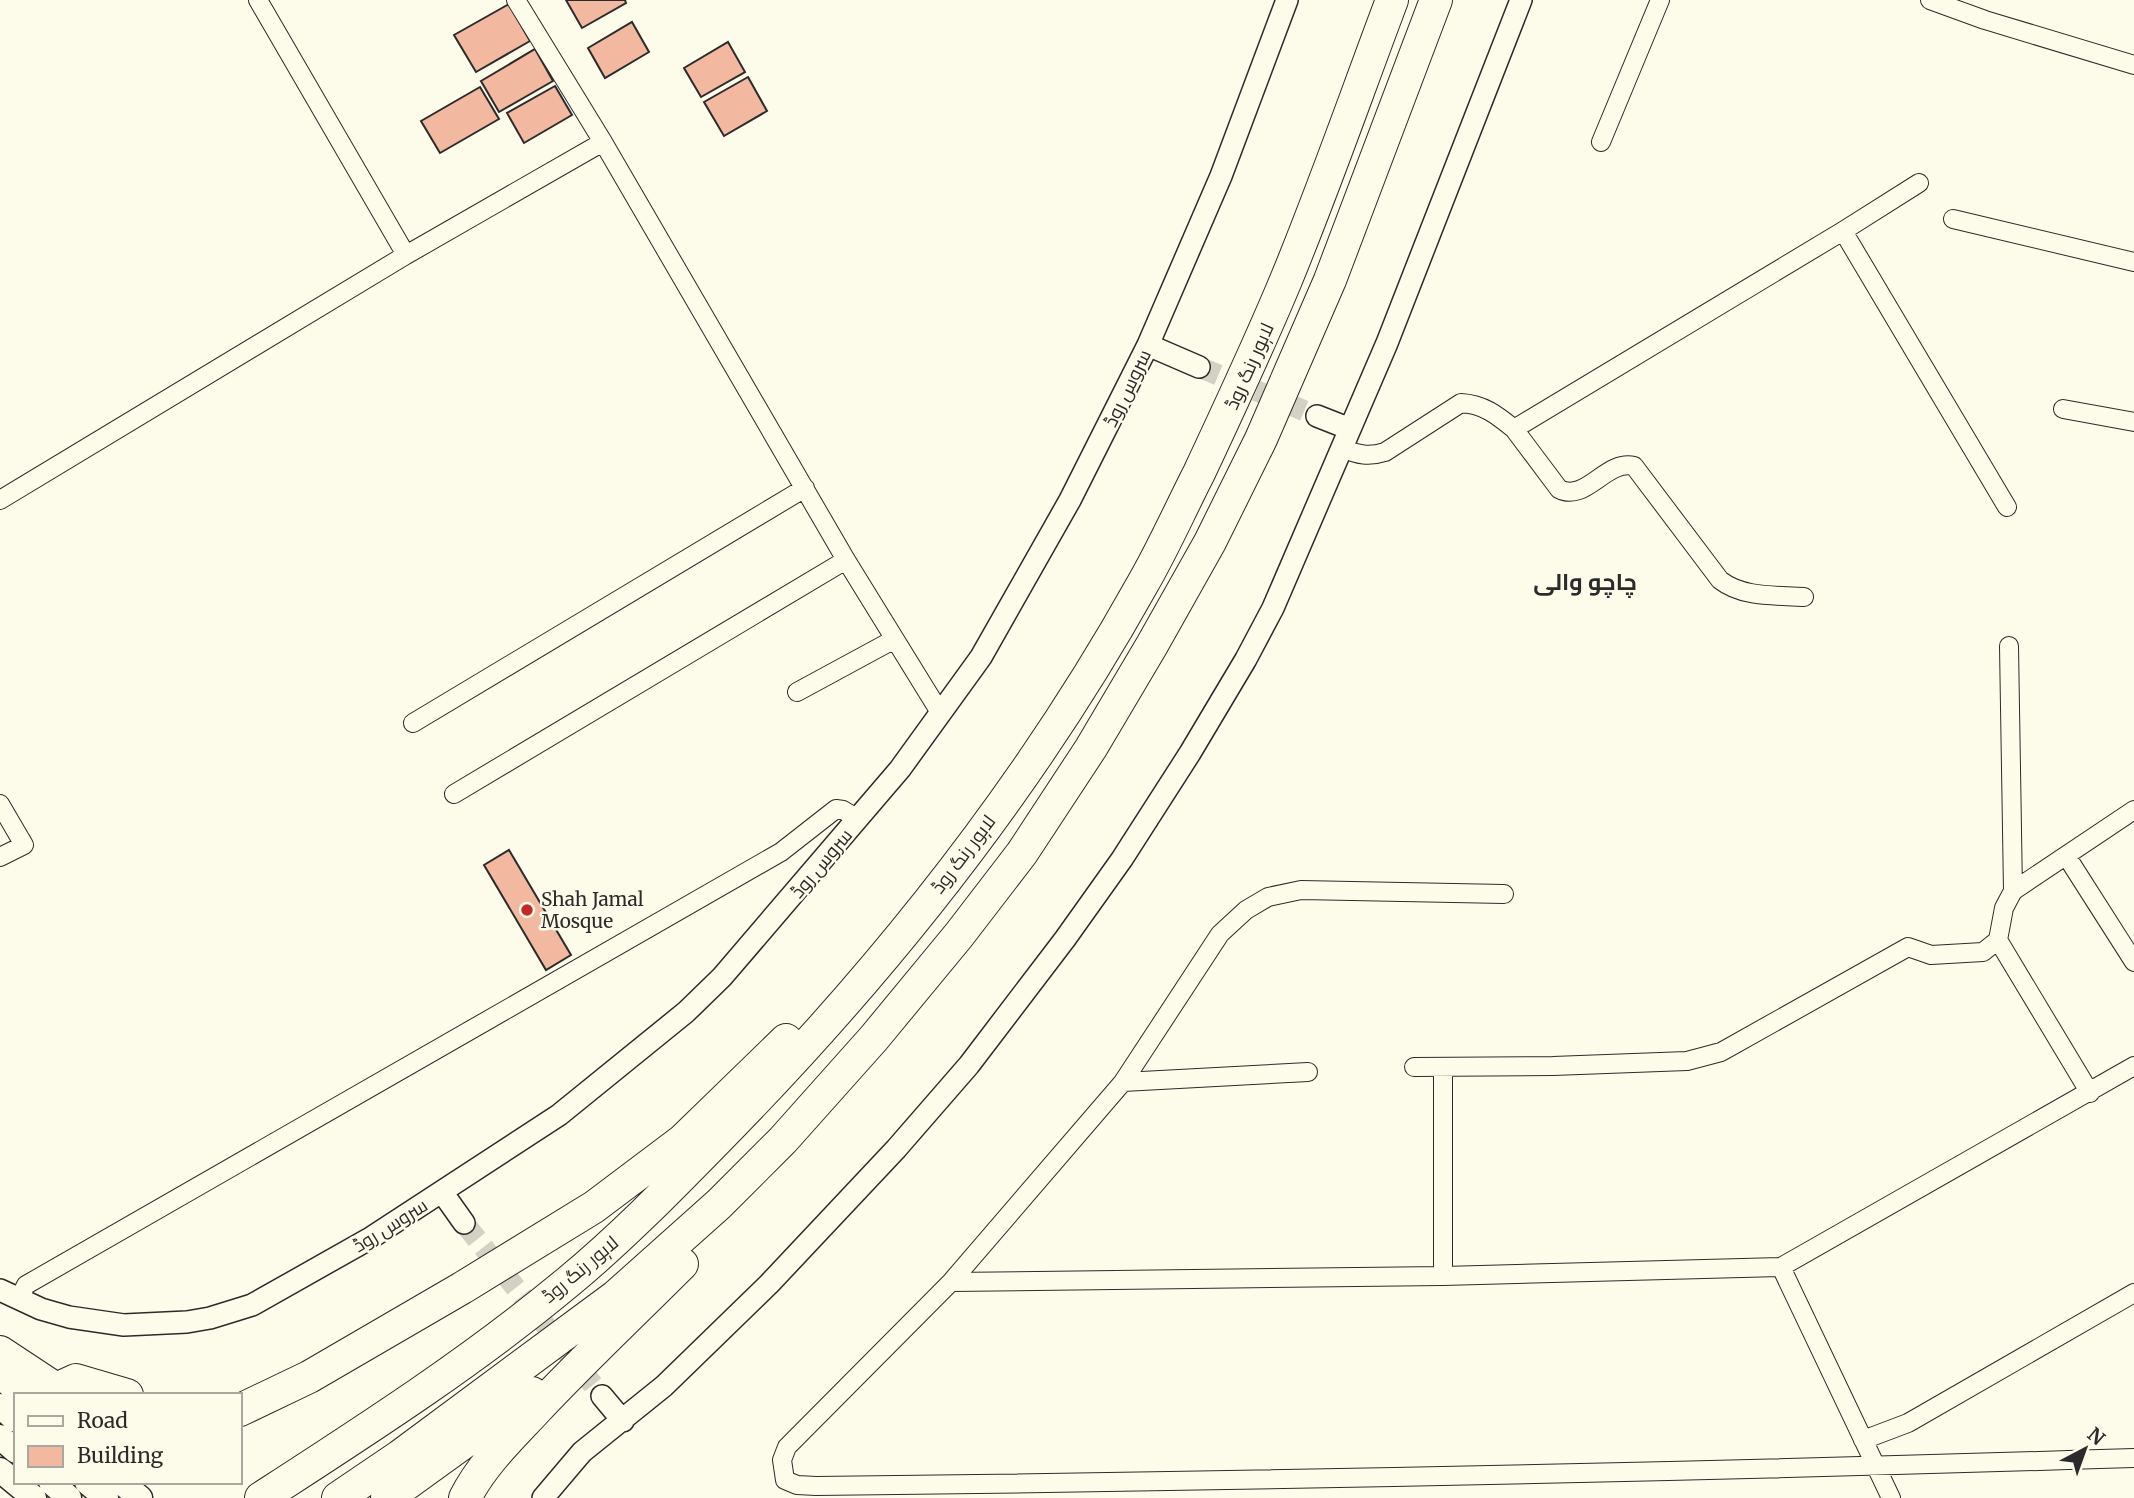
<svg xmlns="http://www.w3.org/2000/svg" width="2134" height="1498" font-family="Merriweather,Cairo,serif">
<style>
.building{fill:#f2b8a0;stroke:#2b2b2b;stroke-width:2}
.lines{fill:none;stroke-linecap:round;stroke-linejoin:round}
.tertiary-tunnel{stroke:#d3d1c4;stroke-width:21;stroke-dasharray:21 10;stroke-linecap:butt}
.minor-casing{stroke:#2b2b2b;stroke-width:20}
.tertiary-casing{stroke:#2b2b2b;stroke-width:24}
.secondary-casing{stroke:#2b2b2b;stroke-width:27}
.motorway-casing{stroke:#2b2b2b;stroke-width:34}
.minor{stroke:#fdfbea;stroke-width:18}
.tertiary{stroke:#fdfbea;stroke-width:21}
.secondary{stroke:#fdfbea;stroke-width:24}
.motorway{stroke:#fdfbea;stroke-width:32}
.poi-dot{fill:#c62828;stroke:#fdfbea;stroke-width:2.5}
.labels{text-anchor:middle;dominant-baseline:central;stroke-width:5;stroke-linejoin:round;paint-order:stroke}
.street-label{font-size:19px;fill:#2b2b2b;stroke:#fdfbea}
.poi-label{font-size:19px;fill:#2b2b2b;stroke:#fdfbea;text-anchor:start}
.quarter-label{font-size:23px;font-weight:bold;fill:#2b2b2b;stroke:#fdfbea}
</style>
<rect width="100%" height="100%" fill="#fdfbea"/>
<path class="building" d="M566 0H625L626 3 582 28Z
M509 4 530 41 476 72 454 35Z
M632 22 649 52 605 78 588 48Z
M728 42 745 72 701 97 684 68Z
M535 49 553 81 499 112 481 81Z
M748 77 767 111 724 136 704 102Z
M555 86 572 115 524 143 507 113Z
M480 87 499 119 440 153 421 121Z
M509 850 571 955 546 970 484 865Z"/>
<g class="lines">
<path class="tertiary-tunnel" d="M1199 367 1317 416
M464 1223 602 1396"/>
<defs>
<path id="minor" d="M258 0 406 255
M516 0 603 142 846 560 941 714
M1930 0 1985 20 2134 65
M1601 142 1660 0
M1953 219 2134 262
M1843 231 2007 507
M2063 409 2134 422
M1514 429 1559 489C1586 503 1606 459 1634 466L1720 580C1743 598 1776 595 1804 597
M1342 448C1358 455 1369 457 1385 452L1461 403C1483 404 1497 415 1514 429L1843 231 1919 183
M0 500 406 255 603 142
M2009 646 2013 891
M797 692 893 640
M413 723 805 488
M454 794 846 560
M0 804 24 845 0 857
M2067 857 2134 962
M1504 894 1301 890 1268 897 1246 910 1220 934 1123 1082 951 1282 787 1447 782 1460 785 1480 797 1485 816 1486C1256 1481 1695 1472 2134 1458
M1414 1067 1553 1066 1687 1061 1721 1052 1908 947 1931 955 1983 952 1998 940
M1123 1082 1308 1072
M2090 1093 1998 940 2004 908 2013 891 2134 810
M1443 1276V1067
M951 1282 1443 1276 1781 1267
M19 1299 26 1285 781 852 836 809 843 810 858 819
M1863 1440 1908 1423 2134 1293
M1891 1498 1781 1267 2134 1066"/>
<path id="tertiary" d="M1148 345 1199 367
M1317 416 1350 429
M442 1192 464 1223
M0 1290 41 1309 69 1317 124 1325 187 1322 210 1318 252 1305 369 1239 559 1115 686 1012 722 977 900 769 981 657 1070 500 1148 345 1221 176 1287 0
M602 1396 623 1421
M543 1498 582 1452 664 1386 769 1284 896 1149 969 1065 1065 939 1122 859 1190 753 1246 659 1273 608 1387 343 1521 0"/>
<path id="secondary" d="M0 1376 21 1395
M0 1406 16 1420
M0 1437 16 1451
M0 1470 34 1498
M51 1482 69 1498
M87 1482 106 1498
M121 1482 140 1498"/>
<path id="motorway" d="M0 1352 56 1389 73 1395
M57 1390 56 1389 76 1380 127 1395
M240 1410 309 1377 462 1288 594 1207 683 1140 786 1040
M261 1498C366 1430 472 1362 568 1282 620 1239 668 1190 715 1142 878 977 1029 788 1142 585 1163 549 1180 510 1199 473 1229 409 1259 345 1286 280 1324 188 1357 93 1392 0
M338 1498 400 1456 616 1296 719 1204 783 1140 874 1038 959 935 1022 853 1091 748 1152 645 1210 542 1261 439 1330 280 1436 0
M387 1498 532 1393
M465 1498C483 1463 510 1438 536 1410 583 1360 633 1313 682 1264"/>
</defs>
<use href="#minor" class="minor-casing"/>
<use href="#tertiary" class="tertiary-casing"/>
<use href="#secondary" class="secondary-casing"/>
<use href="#motorway" class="motorway-casing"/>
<use href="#minor" class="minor"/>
<use href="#tertiary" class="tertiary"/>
<use href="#secondary" class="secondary"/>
<use href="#motorway" class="motorway"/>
</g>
<circle class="poi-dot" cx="527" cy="910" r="7"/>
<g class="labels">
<g class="street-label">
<text transform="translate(1249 366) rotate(-66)">لاہور رنگ روڈ</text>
<text transform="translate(1127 388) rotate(-64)">سروس روڈ</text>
<text transform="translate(963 854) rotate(-53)">لاہور رنگ روڈ</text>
<text transform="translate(821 863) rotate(-50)">سروس روڈ</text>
<text transform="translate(390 1225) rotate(-32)">سروس روڈ</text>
<text transform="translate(580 1269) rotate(-40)">لاہور رنگ روڈ</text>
</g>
<g class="poi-label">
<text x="541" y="899">Shah Jamal<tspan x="541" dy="22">Mosque</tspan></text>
</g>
<g class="quarter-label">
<text x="1585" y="581">چاچو والی</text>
</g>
</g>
<rect x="14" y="1393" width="228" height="91" fill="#fdfbea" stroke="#a9a89e" stroke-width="2"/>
<rect x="28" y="1416" width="35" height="10" fill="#fdfbea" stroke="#a9a89e" stroke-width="2"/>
<text x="77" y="1428" font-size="21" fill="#2b2b2b">Road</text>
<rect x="28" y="1446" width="35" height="21" fill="#f2b8a0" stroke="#a9a89e" stroke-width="2"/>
<text x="77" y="1463" font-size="21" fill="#2b2b2b">Building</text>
<g transform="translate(2085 1449) rotate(41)" stroke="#fdfbea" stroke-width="5" paint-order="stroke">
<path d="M0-5L12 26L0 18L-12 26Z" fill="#2b2b2b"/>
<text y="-10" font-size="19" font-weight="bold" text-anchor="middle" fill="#2b2b2b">N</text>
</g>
</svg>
